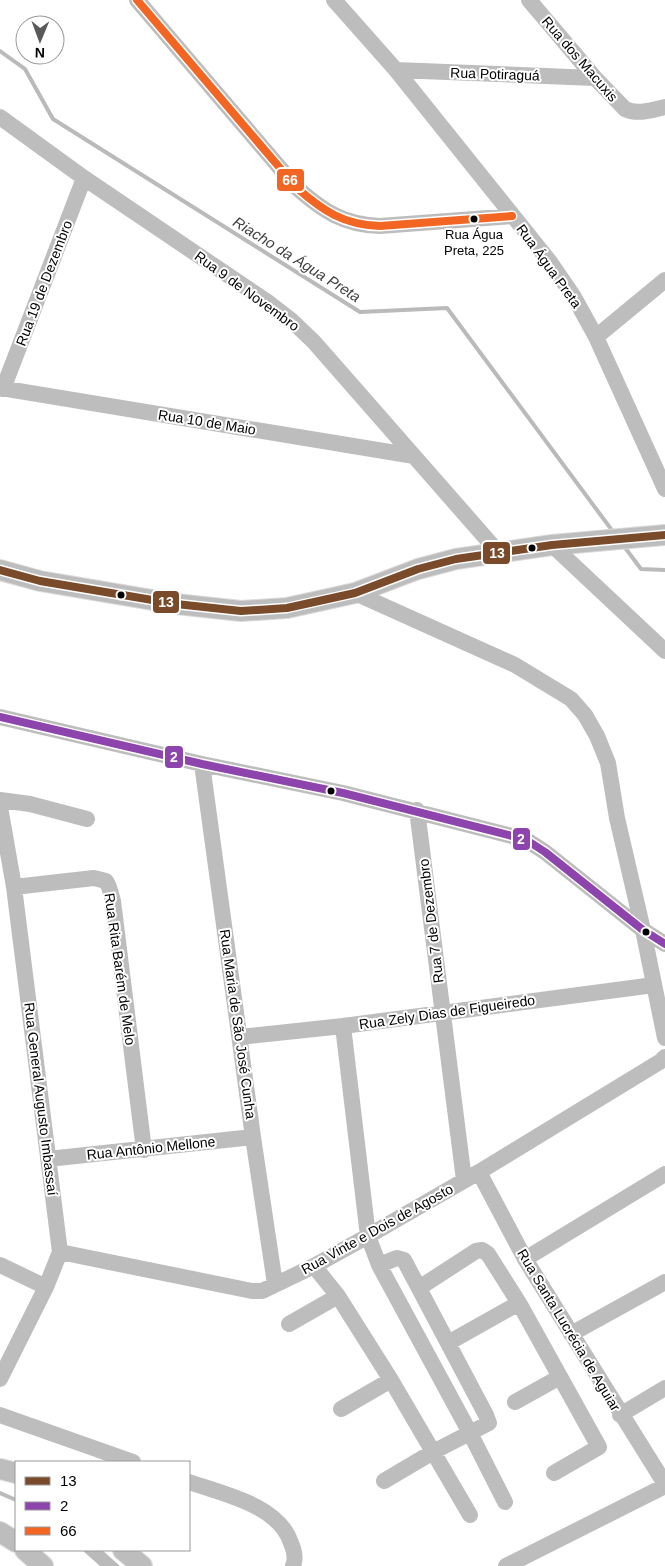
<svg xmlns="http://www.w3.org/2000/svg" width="665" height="1566" font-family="Arial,sans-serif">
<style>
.water{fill:#bababa}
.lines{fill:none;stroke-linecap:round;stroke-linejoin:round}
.stream{stroke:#bababa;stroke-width:4}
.major-casing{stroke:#dbdbdb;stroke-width:22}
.minor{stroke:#bdbdbd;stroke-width:16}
.major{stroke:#bdbdbd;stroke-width:20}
.bus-1-casing{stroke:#fff;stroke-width:11}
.bus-2-casing{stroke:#fff;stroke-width:11}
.bus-3-casing{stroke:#fff;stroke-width:11}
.bus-1{stroke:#7a4b2a;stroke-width:8}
.bus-2{stroke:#8e44ad;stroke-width:8}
.bus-3{stroke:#f26522;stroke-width:8}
.bus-dot{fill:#000;stroke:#fff;stroke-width:2}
.labels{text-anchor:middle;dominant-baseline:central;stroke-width:4;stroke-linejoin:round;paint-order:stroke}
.bus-label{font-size:13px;fill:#000;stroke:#fff}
.street-label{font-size:14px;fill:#000;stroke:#fff}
.water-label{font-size:15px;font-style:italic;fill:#3e3e3e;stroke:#fff}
.line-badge{stroke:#fff;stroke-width:2}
.badge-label{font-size:14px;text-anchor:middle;font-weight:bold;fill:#fff}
</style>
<rect width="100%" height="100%" fill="#fff"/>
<path class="water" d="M82 1550H102L120 1566H100Z"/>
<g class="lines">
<path class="stream" d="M0 51 25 69 53 119 360 312 447 308 614 533
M623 545 641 569 665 570
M0 1493 16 1500"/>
<defs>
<path id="major" d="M0 570 40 581 176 604 241 611 287 608 355 593 418 569 456 559 552 545 665 535
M0 1469 16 1473
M0 1532 16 1542
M25 1550 43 1566
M123 1550 142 1566"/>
</defs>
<use href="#major" class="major-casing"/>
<path class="minor" d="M137 0 297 188C323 211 344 225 380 226L512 216
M334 0 396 70 550 262 574 297 596 337 665 489
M529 0 595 78 625 109C637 115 652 110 665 107
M396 70 595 78
M0 117 84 178 269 303 291 320 314 342 498 552
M596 337 665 280
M0 388 414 456
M3 389 84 178
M552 545 665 651
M355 593 515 665 571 699 585 715 597 736 608 763 617 818 643 930 665 1038
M0 717 202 764 343 793 512 836 528 841 545 852 643 930 665 944
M202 764 253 1137 275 1284
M0 800 30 804 87 819
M0 807 14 887 60 1252 46 1287 0 1379
M417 810 464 1180
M14 887 94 878 106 881 109 887 113 901 144 1150
M343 1026 368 1236 379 1265 470 1433 505 1502
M240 1037 343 1026 654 985
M48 1159 253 1137
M479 1172 525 1259 665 1484
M60 1252 252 1291H262L314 1266 368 1236 479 1172 661 1061 665 1057
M525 1259 665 1174
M0 1265 46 1287
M379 1265 397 1258 404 1260 486 1415 489 1423 433 1452 384 1481
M314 1266 338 1296 391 1380 470 1515
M419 1288 476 1251 482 1250 488 1254 519 1303 599 1447 554 1473
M289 1324 338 1296
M571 1334 665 1282
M448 1343 519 1303
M515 1402 560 1377
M341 1409 391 1380
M0 1415 133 1462
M620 1415 665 1388
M189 1482C223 1494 279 1505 291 1543 294 1550 296 1559 293 1566
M506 1566 665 1486"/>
<use href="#major" class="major"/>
<defs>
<path id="bus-1" d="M0 570 40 581 176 604 241 611 287 608 355 593 418 569 456 559 552 545 665 535"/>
<path id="bus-2" d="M0 717 202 764 343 793 512 836 528 841 545 852 643 930 665 944"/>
<path id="bus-3" d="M137 0 297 188C323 211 344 225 380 226L512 216"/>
</defs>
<use href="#bus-1" class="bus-1-casing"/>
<use href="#bus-2" class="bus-2-casing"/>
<use href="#bus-3" class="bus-3-casing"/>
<use href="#bus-1" class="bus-1"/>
<use href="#bus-2" class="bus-2"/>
<use href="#bus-3" class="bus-3"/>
</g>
<g class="bus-dot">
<circle cx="474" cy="219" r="4.5"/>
<circle cx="532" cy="548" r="4.5"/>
<circle cx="121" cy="595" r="4.5"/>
<circle cx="331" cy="791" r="4.5"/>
<circle cx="646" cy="932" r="4.5"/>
</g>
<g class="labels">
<g class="bus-label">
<text x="474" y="234">Rua Água<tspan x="474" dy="16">Preta, 225</tspan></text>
</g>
<g class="street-label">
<text transform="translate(580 59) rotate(49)">Rua dos Macuxis</text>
<text transform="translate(495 74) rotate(2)">Rua Potiraguá</text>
<text transform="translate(549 266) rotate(54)">Rua Água Preta</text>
<text transform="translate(44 283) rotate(-69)">Rua 19 de Dezembro</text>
<text transform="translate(247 291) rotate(36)">Rua 9 de Novembro</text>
<text transform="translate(207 422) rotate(9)">Rua 10 de Maio</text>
<text transform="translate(431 921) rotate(-97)">Rua 7 de Dezembro</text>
<text transform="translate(120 969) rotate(82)">Rua Rita Barém de Melo</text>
<text transform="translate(447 1012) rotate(-8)">Rua Zely Dias de Figueiredo</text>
<text transform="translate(238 1024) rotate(82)">Rua Maria de São José Cunha</text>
<text transform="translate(41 1099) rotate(83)">Rua General Augusto Imbassaí</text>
<text transform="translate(151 1148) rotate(-6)">Rua Antônio Mellone</text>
<text transform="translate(377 1229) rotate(-29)">Rua Vinte e Dois de Agosto</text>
<text transform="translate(569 1330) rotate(59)">Rua Santa Lucrécia de Aguiar</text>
</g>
<g class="water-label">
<text transform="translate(297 259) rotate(32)">Riacho da Água Preta</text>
</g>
</g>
<g class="line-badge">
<rect x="276" y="168" width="29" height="24" rx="5" fill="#f26522"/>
<rect x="482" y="541" width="29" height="24" rx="5" fill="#7a4b2a"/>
<rect x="152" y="590" width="28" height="24" rx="5" fill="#7a4b2a"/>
<rect x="164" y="745" width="20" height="24" rx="5" fill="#8e44ad"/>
<rect x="512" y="827" width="19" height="24" rx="5" fill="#8e44ad"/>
</g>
<g class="badge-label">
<text x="290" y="185">66</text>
<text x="497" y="558">13</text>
<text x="166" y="607">13</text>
<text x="174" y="762">2</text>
<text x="521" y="844">2</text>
</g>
<rect x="15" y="1461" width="175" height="90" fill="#ffffff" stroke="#999999"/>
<rect x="25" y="1477" width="25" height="8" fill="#7a4b2a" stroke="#999999"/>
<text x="60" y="1486" font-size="15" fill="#000000">13</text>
<rect x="25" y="1502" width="25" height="8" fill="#8e44ad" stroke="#999999"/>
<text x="60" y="1511" font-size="15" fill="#000000">2</text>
<rect x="25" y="1527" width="25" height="8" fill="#f26522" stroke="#999999"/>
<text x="60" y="1536" font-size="15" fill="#000000">66</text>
<g transform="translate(40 40) rotate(181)"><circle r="24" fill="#ffffff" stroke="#999999"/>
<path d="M0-4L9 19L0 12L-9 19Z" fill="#595959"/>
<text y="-8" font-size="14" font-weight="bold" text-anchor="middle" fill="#000000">N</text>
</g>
</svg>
